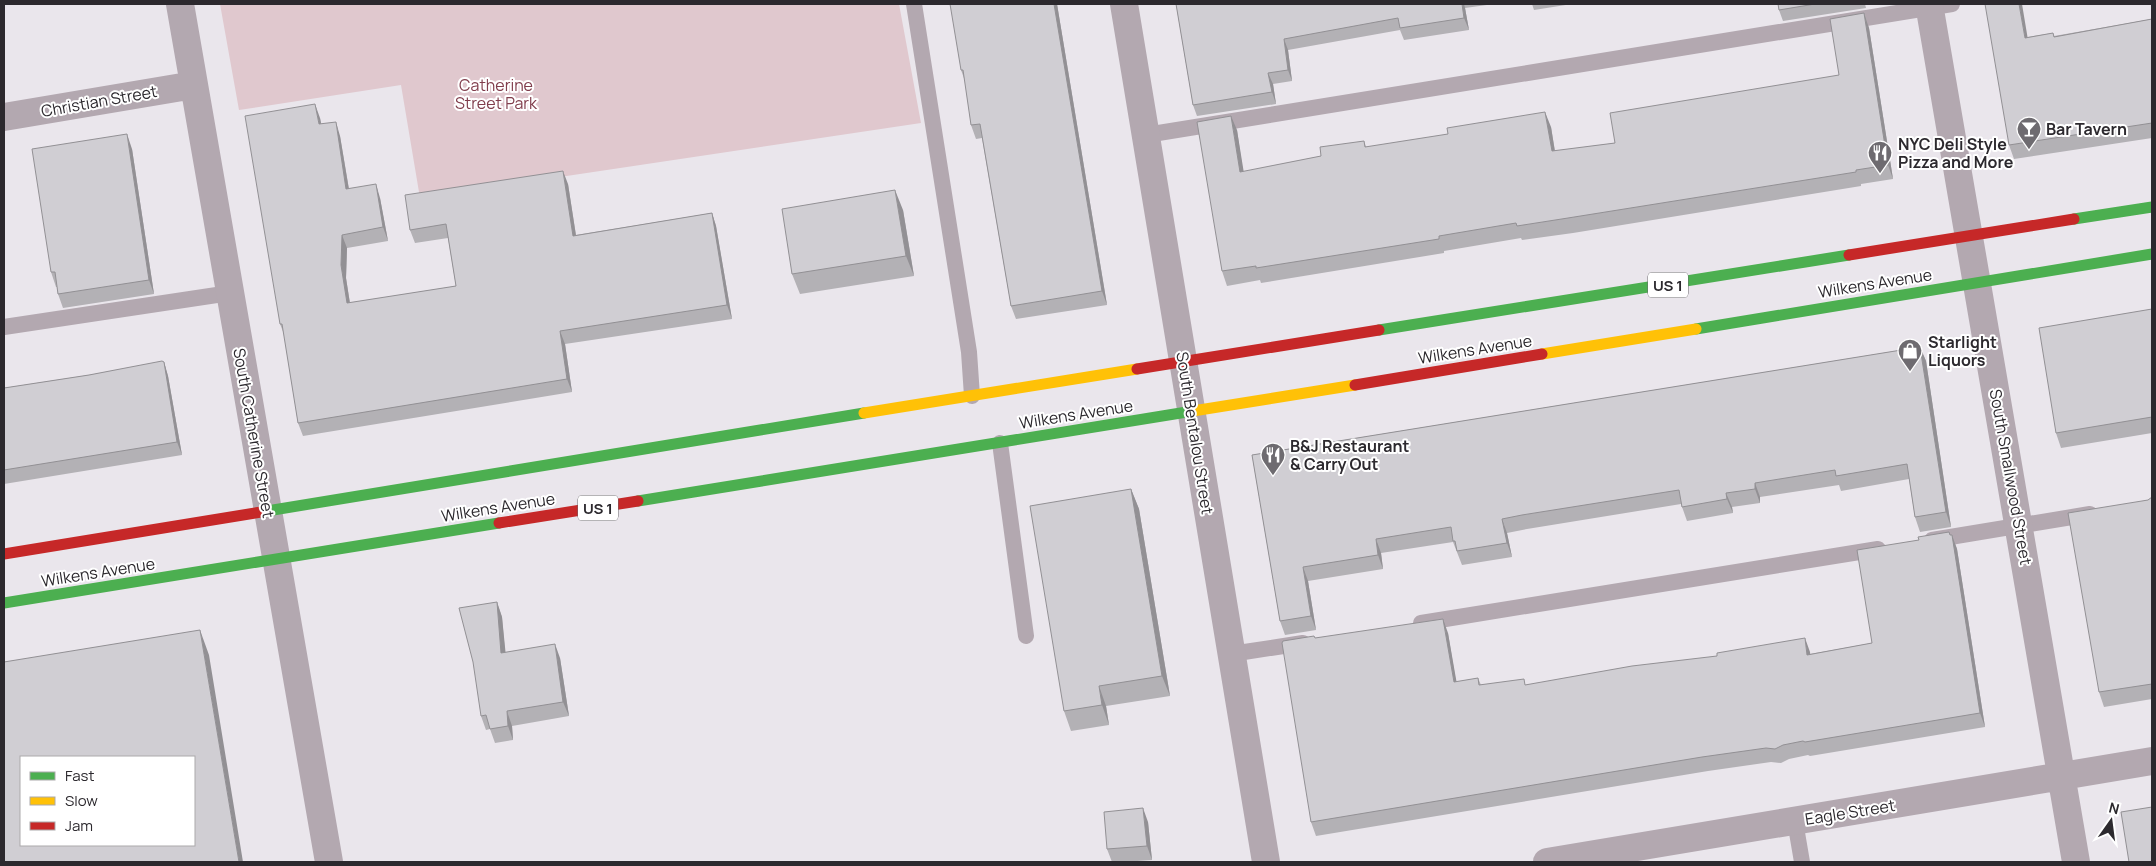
<svg xmlns="http://www.w3.org/2000/svg" width="2156" height="866" font-family="Manrope,sans-serif">
<style>
.green{fill:#e0c8ce}
.lines{fill:none;stroke-linecap:round;stroke-linejoin:round}
.lane{stroke:#b3a8b0;stroke-width:16}
.street{stroke:#b3a8b0;stroke-width:28}
.fast{stroke:#4caf50;stroke-width:11}
.slow{stroke:#ffc107;stroke-width:11}
.jam{stroke:#c62828;stroke-width:11}
.wall{fill:#b3b1b5}
.shaded-wall{fill:#929094}
.building{fill:#d0ced3;stroke:#929094;fill-rule:evenodd}
.labels{text-anchor:middle;dominant-baseline:central;stroke-width:4;stroke-linejoin:round;paint-order:stroke}
.shield{fill:#fff;stroke:#6b696d;stroke-width:1}
.shield-label{font-size:15px;font-weight:bold;fill:#2c292e}
.park-label{font-size:16px;fill:#803d4c;stroke:#fff}
.street-label{font-size:16px;fill:#2c292e;stroke:#fff}
.poi-label{font-size:16px;font-weight:bold;fill:#2c292e;stroke:#fff;text-anchor:start}
</style>
<rect width="100%" height="100%" fill="#eae6ec"/>
<path class="green" d="M220 4H899L921 123 420 198 401 85 239 110Z"/>
<g class="lines">
<path class="lane" d="M914 4 969 352 972 396
M1146 135 1952 4
M4 327 230 293
M1000 443 1026 636
M1932 540 2090 514
M1421 623 1878 549
M1231 654 1303 643
M1795 821 1802 862"/>
<path class="street" d="M180 4 329 862
M1124 4 1266 862
M1929 4 2076 862
M4 117 194 85
M1547 862 2152 761"/>
<path class="fast" d="M2074 219 2152 207
M1696 329 2152 254
M1379 330 1849 255
M638 501 1193 411
M261 512 864 413
M4 603 499 523"/>
<path class="slow" d="M1542 354 1696 329
M1193 411 1355 385
M864 413 1137 369"/>
<path class="jam" d="M1849 255 2074 219
M1137 369 1379 330
M1355 385 1542 354
M499 523 638 501
M4 554 261 512"/>
</g>
<path class="wall" d="M1057 4 1107 305 1016 319 1011 306 982 138 976 139 971 125 965 81 961 70Z
M1176 4H1494L1465 8 1469 30 1404 40 1400 30 1288 50 1292 81 1273 84 1276 104 1197 116 1193 105Z
M1532 4H1572L1534 10Z
M1778 4H1865L1866 8 1783 21 1779 10Z
M1864 13 1869 28 1893 179 1861 184V186L1573 233 1522 240 1521 238 1444 251V253L1261 283 1260 280 1227 286 1222 271 1237 130 1243 172 1321 156 1364 141 1366 147 1551 127 1555 151 1615 143 1839 75Z
M2152 19V138L2014 159 2009 145 2028 37 2053 33 2054 36Z
M320 118 321 124 340 136 349 189 380 198 388 241 347 248 346 278 350 303 456 286 448 238 415 243 410 230 568 184 576 235 712 213 716 226 732 319 565 344 572 392 303 436 298 423 284 334 280 324Z
M132 149 154 294 63 308 58 294 57 287H56L51 272Z
M903 210 914 276 800 294 792 274Z
M2152 309V433L2061 448 2056 433Z
M1920 347 1926 361 1951 527 1920 532 1915 517 1909 479 1841 491 1839 485 1760 497V503L1732 507 1733 513 1687 521 1681 504 1527 529 1507 533 1512 557 1462 565 1453 542 1381 553 1383 569 1308 581 1316 630 1285 635 1280 621 1252 455Z
M164 362 168 376 182 455 4 484V388L89 375Z
M1131 489 1139 509 1170 696 1106 706 1109 725 1071 731 1064 711Z
M2152 497V699L2104 707 2099 692 2148 500Z
M1950 535H1952L1957 549 1985 727 1810 756 1808 755 1789 759 1781 763 1771 762 1708 771 1316 836 1311 822 1315 638 1448 633 1456 682 1478 678 1481 685H1526L1810 652V654L1872 643Z
M497 602 502 617 505 652 560 658 569 716 512 726 513 740 495 743 490 729 486 730 481 716Z
M1148 822 1152 860 1123 862H1112L1107 849Z"/>
<path class="shaded-wall" d="M1054 4H1057L1107 305 1102 291Z
M1462 4H1464L1465 8 1469 30 1464 18Z
M2019 4H2022L2030 52 2025 38Z
M1864 13 1869 28 1893 179 1888 165Z
M1284 39 1288 50 1292 81 1288 70Z
M1268 73 1273 84 1276 104 1272 92Z
M315 104 320 118 324 138 319 124Z
M1545 112 1551 127 1557 165 1552 151Z
M1231 116 1237 130 1246 186 1240 172Z
M336 122 340 136 351 202 346 189Z
M127 134 132 149 154 294 149 280Z
M563 171 568 184 578 249 573 236Z
M376 184 380 198 388 241 383 227Z
M895 190 903 210 914 276 906 256Z
M712 213 716 226 732 319 727 305Z
M342 235 347 248 346 278 352 317 347 303 341 265Z
M560 331 565 344 572 392 567 379Z
M1920 347 1926 361 1951 527 1946 512Z
M164 362 168 376 182 455 177 442Z
M1755 483 1760 497V503L1755 489Z
M1131 489 1139 509 1170 696 1162 676Z
M1726 493 1732 507 1733 513 1727 499Z
M1502 519 1507 533 1512 557 1507 543Z
M1949 532 1953 542 1952 535 1957 549 1985 727 1980 713Z
M1376 539 1381 553 1383 569 1378 555Z
M1303 567 1308 581 1316 630 1311 616Z
M497 602 502 617 507 667 501 653Z
M1443 619 1448 633 1459 696 1454 682Z
M200 630 209 655 243 862H239Z
M1805 638 1810 652 1812 669 1807 655Z
M555 644 560 658 569 716 563 702Z
M1099 686 1106 706 1109 725 1102 705Z
M507 711 512 726 513 740 508 726Z
M1143 808 1148 822 1152 860 1147 846Z"/>
<path class="building" d="M950 4H1054L1102 291 1011 306 980 124 971 125 963 70H961Z
M1176 4H1462L1464 18 1400 28 1398 18 1284 39 1288 70 1268 73 1272 92 1193 105Z
M1778 4H1815L1779 10Z
M1985 4H2019L2025 38 2053 33 2054 37 2152 19V123L2009 145Z
M1864 13 1888 165 1856 170V172L1568 218 1517 226 1516 223 1439 236V239L1256 268V266L1222 271 1197 122 1231 116 1240 172 1321 156 1320 147 1364 141 1365 147 1448 134 1447 128 1545 112 1552 151 1615 143 1610 113 1839 75 1830 19Z
M315 104 319 124 336 122 346 189 376 184 383 227 342 235 341 265 347 303 456 286 446 224 410 230 405 195 563 171 573 236 712 213 727 305 560 331 567 379 298 423 282 324H280L245 116Z
M127 134 149 280 58 294 55 272H51L32 149Z
M895 190 906 256 792 274 782 209Z
M2152 309V417L2056 433 2039 328Z
M1920 347 1946 512 1915 517 1907 464 1836 476 1835 470 1755 483V489L1726 493 1727 499 1682 507 1679 490 1522 515 1502 519 1507 543 1457 551 1455 541H1453L1451 527 1376 539 1378 555 1303 567 1311 616 1280 621 1252 455Z
M162 361 164 362 177 442 4 470V388L89 375Z
M1131 489 1162 676 1099 686 1102 705 1064 711 1030 506Z
M2152 497V684L2099 692 2068 513 2148 500Z
M1949 532 1950 535H1952L1980 713 1805 742 1803 741 1783 745 1775 749 1766 748 1702 757 1311 822 1282 643 1283 641 1314 636 1315 638 1443 619 1454 682 1478 678 1479 685 1524 679 1525 685 1632 666 1717 656V653L1805 638 1807 655 1872 643 1857 550 1919 540 1918 537Z
M497 602 501 653 555 644 563 702 507 711 508 726 490 729 486 715 481 716 473 662 459 608Z
M200 630 239 862H4V662ZM21 757H194V845H21Z
M2152 807V862H2129L2121 812Z
M1143 808 1147 846 1107 849 1104 812Z"/>
<defs>
<symbol id="bar-pin" viewBox="-11 -11 22 30"><path d="M0 17L-7.5 6A9.5 9.5 0 1 1 7.5 6Z" fill="#6e6b70" stroke="#fff"/><path d="M-6-5H6L.8 .8V4.5H3.5V6h-7V4.5H-.8V.8Z" fill="#fff"/></symbol>
<symbol id="restaurant-pin" viewBox="-11 -11 22 30"><path d="M0 17L-7.5 6A9.5 9.5 0 1 1 7.5 6Z" fill="#6e6b70" stroke="#fff"/><path d="M-5-6h1v4h1v-4h1v4h1v-4h1v5L-1.5 .5V6h-2V.5L-5-1ZM5-6V6H3V1.5H1.5Q1.5-4 5-6Z" fill="#fff"/></symbol>
<symbol id="shop-pin" viewBox="-11 -11 22 30"><path d="M0 17L-7.5 6A9.5 9.5 0 1 1 7.5 6Z" fill="#6e6b70" stroke="#fff"/><path d="M-5-2.5h2.3a2.7 3.5 0 0 1 5.4 0H5L5.5 6h-11ZM-1.5-2.5h3a1.5 2.3 0 0 0-3 0Z" fill="#fff"/></symbol>
</defs>
<g fill-rule="evenodd">
<use href="#bar-pin" x="2015" y="115" width="28" height="38"/>
<use href="#restaurant-pin" x="1866" y="139" width="28" height="38"/>
<use href="#shop-pin" x="1896" y="337" width="28" height="38"/>
<use href="#restaurant-pin" x="1259" y="441" width="28" height="38"/>
</g>
<g class="labels">
<g class="shield">
<rect x="1648" y="272.5" width="40" height="25" rx="4"/>
<rect x="578" y="495.5" width="40" height="25" rx="4"/>
</g>
<g class="shield-label">
<text x="1668" y="285">US 1</text>
<text x="598" y="508">US 1</text>
</g>
<g class="park-label">
<text x="496" y="85">Catherine<tspan x="496" dy="18">Street Park</tspan></text>
</g>
<g class="street-label">
<text transform="translate(99 101) rotate(-10)">Christian Street</text>
<text transform="translate(1875 283) rotate(-9)">Wilkens Avenue</text>
<text transform="translate(1475 349) rotate(-9)">Wilkens Avenue</text>
<text transform="translate(1076 414) rotate(-9)">Wilkens Avenue</text>
<text transform="translate(254 433) rotate(80)">South Catherine Street</text>
<text transform="translate(1195 433) rotate(81)">South Bentalou Street</text>
<text transform="translate(2011 477) rotate(80)">South Smallwood Street</text>
<text transform="translate(498 507) rotate(-9)">Wilkens Avenue</text>
<text transform="translate(98 572) rotate(-9)">Wilkens Avenue</text>
<text transform="translate(1850 812) rotate(-9)">Eagle Street</text>
</g>
<g class="poi-label">
<text x="2046" y="129">Bar Tavern</text>
<text x="1898" y="144">NYC Deli Style<tspan x="1898" dy="18">Pizza and More</tspan></text>
<text x="1928" y="342">Starlight<tspan x="1928" dy="18">Liquors</tspan></text>
<text x="1290" y="446">B&amp;J Restaurant<tspan x="1290" dy="18">&amp; Carry Out</tspan></text>
</g>
</g>
<rect width="2156" height="866" fill="none" stroke="#2c292e" stroke-width="10"/>
<rect x="20" y="756" width="175" height="90" fill="#ffffff" stroke="#aba9ab"/>
<rect x="30" y="772" width="25" height="8" fill="#4caf50" stroke="#aba9ab"/>
<text x="65" y="781" font-size="15" fill="#2c292e">Fast</text>
<rect x="30" y="797" width="25" height="8" fill="#ffc107" stroke="#aba9ab"/>
<text x="65" y="806" font-size="15" fill="#2c292e">Slow</text>
<rect x="30" y="822" width="25" height="8" fill="#c62828" stroke="#aba9ab"/>
<text x="65" y="831" font-size="15" fill="#2c292e">Jam</text>
<g transform="translate(2111 821) rotate(14)" stroke="#ffffff" stroke-width="4" paint-order="stroke">
<path d="M0-4L9 19L0 12L-9 19Z" fill="#2c292e"/>
<text y="-8" font-size="14" font-weight="bold" text-anchor="middle" fill="#2c292e">N</text>
</g>
</svg>
